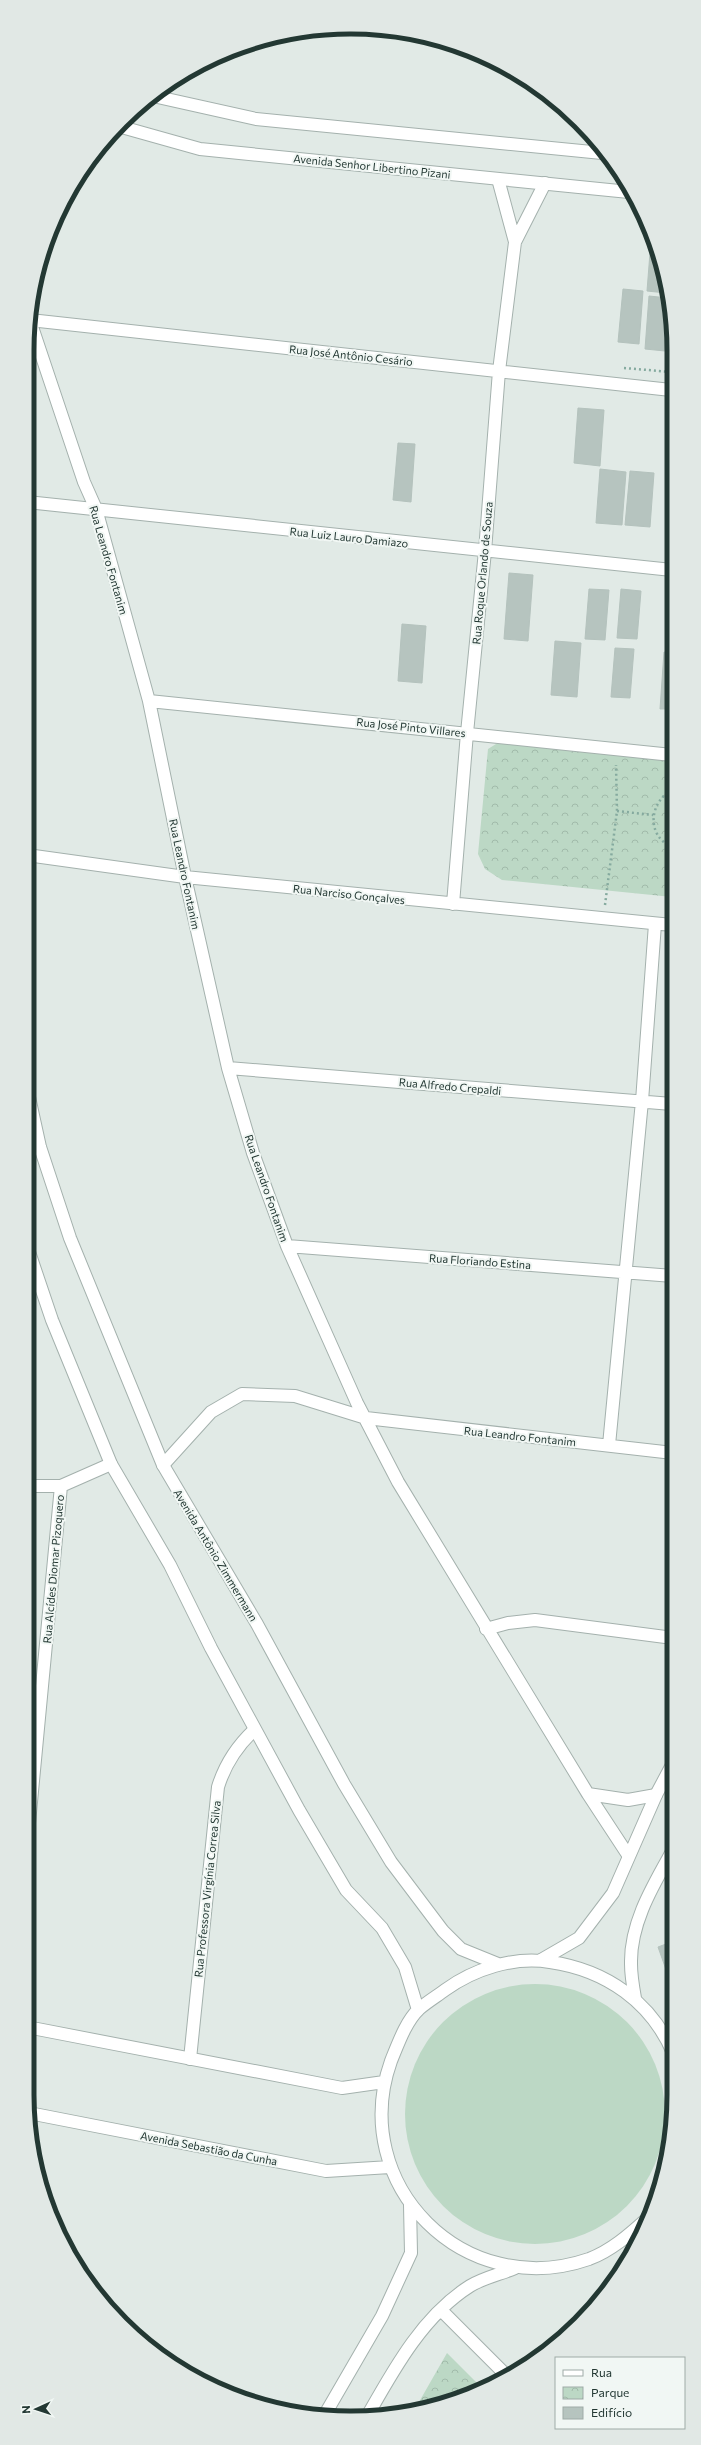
<svg xmlns="http://www.w3.org/2000/svg" width="701" height="2445" font-family="Commissioner,sans-serif">
<style>
.grass{fill:#bcd8c5}
.park{fill:url(#park-crowns)}
.building{fill:#b6c4bf;stroke:#b4c2bd}
.lines{fill:none;stroke-linecap:round;stroke-linejoin:round}
.minor-casing{stroke:#a4b1ad;stroke-width:14}
.tertiary-casing{stroke:#a4b1ad;stroke-width:14}
.path{stroke:#85aa9f;stroke-width:2.5;stroke-dasharray:2 3;stroke-linecap:butt}
.minor{stroke:#fff;stroke-width:12}
.tertiary{stroke:#fff;stroke-width:12}
.labels{text-anchor:middle;dominant-baseline:central;stroke-width:4;stroke-linejoin:round;paint-order:stroke}
.street-label{font-size:11px;fill:#233833;stroke:#f1f7f4}
.rim{fill:none;stroke:#233833;stroke-width:5}
</style>
<defs>
<pattern id="park-crowns" width="20" height="18" patternUnits="userSpaceOnUse"><rect width="20" height="18" fill="#bcd8c5"/><path d="M2 6a3 3 0 1 1 6 0M12 15a3 3 0 1 1 6 0" fill="none" stroke="#a1baaa"/></pattern>
</defs>
<rect width="100%" height="100%" fill="#e1eae6"/>
<path class="grass" d="M405 2114a130 130 0 1 1 260 0a130 130 0 1 1-260 0Z"/>
<path class="park" d="M507 743 672 759V897L502 880 485 869 478 854 488 749 496 744Z
M447 2353 483 2389 434 2407 415 2409Z"/>
<path class="building" d="M651 240 666 291V293L647 291Z
M623 289 643 291 639 344 618 342Z
M649 296 668 298 669 302 665 351 645 349Z
M578 408 604 410 600 466 574 463Z
M398 443 415 444 411 502 393 500Z
M600 469 626 472 622 525 596 523Z
M630 471 654 473 650 527 625 525Z
M509 573 533 575 528 641 504 639Z
M589 589 609 590 605 640 585 639Z
M621 589 641 591 637 639 617 638Z
M402 624 426 626 422 683 398 681Z
M555 641 581 643 577 697 551 695Z
M615 648 634 649 630 698 611 697Z
M664 652 672 653 671 709H660Z
M674 1941V1992L658 1947Z"/>
<g class="lines">
<defs>
<path id="minor" d="M498 179 515 242
M30 320 671 390
M30 321 84 482 96 509 149 701 185 877 228 1068 253 1153 287 1246 357 1403 398 1482 588 1794 628 1855
M27 502 672 570
M149 701 672 755
M27 855 185 877 672 925
M453 904 467 733 485 551 499 371 515 242 545 183
M228 1068 672 1104
M287 1246 673 1276
M609 1445 642 1101 655 924
M163 1465 211 1412 242 1394 295 1396 366 1418 673 1453
M27 1486H61L111 1464
M486 1629 508 1623 535 1620 673 1638
M588 1794 628 1800 656 1795
M27 1844 61 1486
M190 2059 218 1787C225 1764 236 1747 254 1730
M441 2310 507 2376
M369 2413C395 2367 424 2315 470 2286 483 2278 501 2274 515 2268
M324 2416 382 2316 411 2253 410 2205"/>
<path id="tertiary" d="M153 96 256 119 602 153
M118 126 200 149 629 192
M27 1088 40 1147 70 1238 163 1465 257 1624 344 1784 391 1862 443 1931 461 1949 498 1964
M27 1246 52 1320 111 1464 170 1565 211 1648 299 1810 346 1890 382 1928 405 1967 418 2010
M541 1960 579 1938 613 1893 656 1795 673 1763
M635 1998C633 1987 631 1975 631 1964 630 1922 654 1884 674 1848
M27 2027 342 2088 384 2082
M29 2113 326 2171 390 2167
M650 2216C632 2232 613 2250 589 2259 465 2302 347 2185 391 2061 398 2044 406 2021 419 2009 427 2002 437 1996 445 1990 474 1969 514 1956 550 1962 606 1970 652 2002 674 2055"/>
</defs>
<use href="#minor" class="minor-casing"/>
<use href="#tertiary" class="tertiary-casing"/>
<path class="path" d="M624 368 671 372
M672 790C649 802 646 836 672 847
M617 811 653 815
M605 905 617 811 616 765"/>
<use href="#minor" class="minor"/>
<use href="#tertiary" class="tertiary"/>
</g>
<g class="labels">
<g class="street-label">
<text transform="translate(372 166) rotate(6)">Avenida Senhor Libertino Pizani</text>
<text transform="translate(351 355) rotate(6)">Rua José Antônio Cesário</text>
<text transform="translate(349 537) rotate(6)">Rua Luiz Lauro Damiazo</text>
<text transform="translate(109 560) rotate(74)">Rua Leandro Fontanim</text>
<text transform="translate(482 573) rotate(-85)">Rua Roque Orlando de Souza</text>
<text transform="translate(411 727) rotate(6)">Rua José Pinto Villares</text>
<text transform="translate(185 874) rotate(78)">Rua Leandro Fontanim</text>
<text transform="translate(349 894) rotate(6)">Rua Narciso Gonçalves</text>
<text transform="translate(450 1086) rotate(5)">Rua Alfredo Crepaldi</text>
<text transform="translate(267 1188) rotate(71)">Rua Leandro Fontanim</text>
<text transform="translate(480 1261) rotate(4)">Rua Floriando Estina</text>
<text transform="translate(520 1436) rotate(6)">Rua Leandro Fontanim</text>
<text transform="translate(216 1555) rotate(59)">Avenida Antônio Zimmermann</text>
<text transform="translate(53 1569) rotate(-85)">Rua Alcídes Diomar Pizoquero</text>
<text transform="translate(207 1889) rotate(-84)">Rua Professora Virgínia Correa Silva</text>
<text transform="translate(209 2148) rotate(11)">Avenida Sebastião da Cunha</text>
</g>
</g>
<path d="M0 0H701V2445H0ZM350 34H351A316 316 0 0 1 667 350V2095A316 316 0 0 1 351 2411H350A316 316 0 0 1 34 2095V350A316 316 0 0 1 350 34Z" fill="#e1e8e5" fill-rule="evenodd"/>
<path class="rim" d="M350 34H351A316 316 0 0 1 667 350V2095A316 316 0 0 1 351 2411H350A316 316 0 0 1 34 2095V350A316 316 0 0 1 350 34Z"/>
<rect x="555" y="2357" width="130" height="72" fill="#f1f7f4" stroke="#9faba7"/>
<rect x="563" y="2370" width="20" height="6" fill="#ffffff" stroke="#9faba7"/>
<text x="591" y="2377" font-size="12" fill="#233833">Rua</text>
<rect x="563" y="2387" width="20" height="12" fill="url(#park-crowns)" stroke="#9faba7"/>
<text x="591" y="2397" font-size="12" fill="#233833">Parque</text>
<rect x="563" y="2407" width="20" height="12" fill="#b6c4bf" stroke="#9faba7"/>
<text x="591" y="2417" font-size="12" fill="#233833">Edifício</text>
<g transform="translate(36 2409) rotate(267)" stroke="#f1f7f4" stroke-width="3" paint-order="stroke">
<path d="M0-3L7 15L0 10L-7 15Z" fill="#233833"/>
<text y="-6" font-size="11" font-weight="bold" text-anchor="middle" fill="#233833">N</text>
</g>
</svg>
